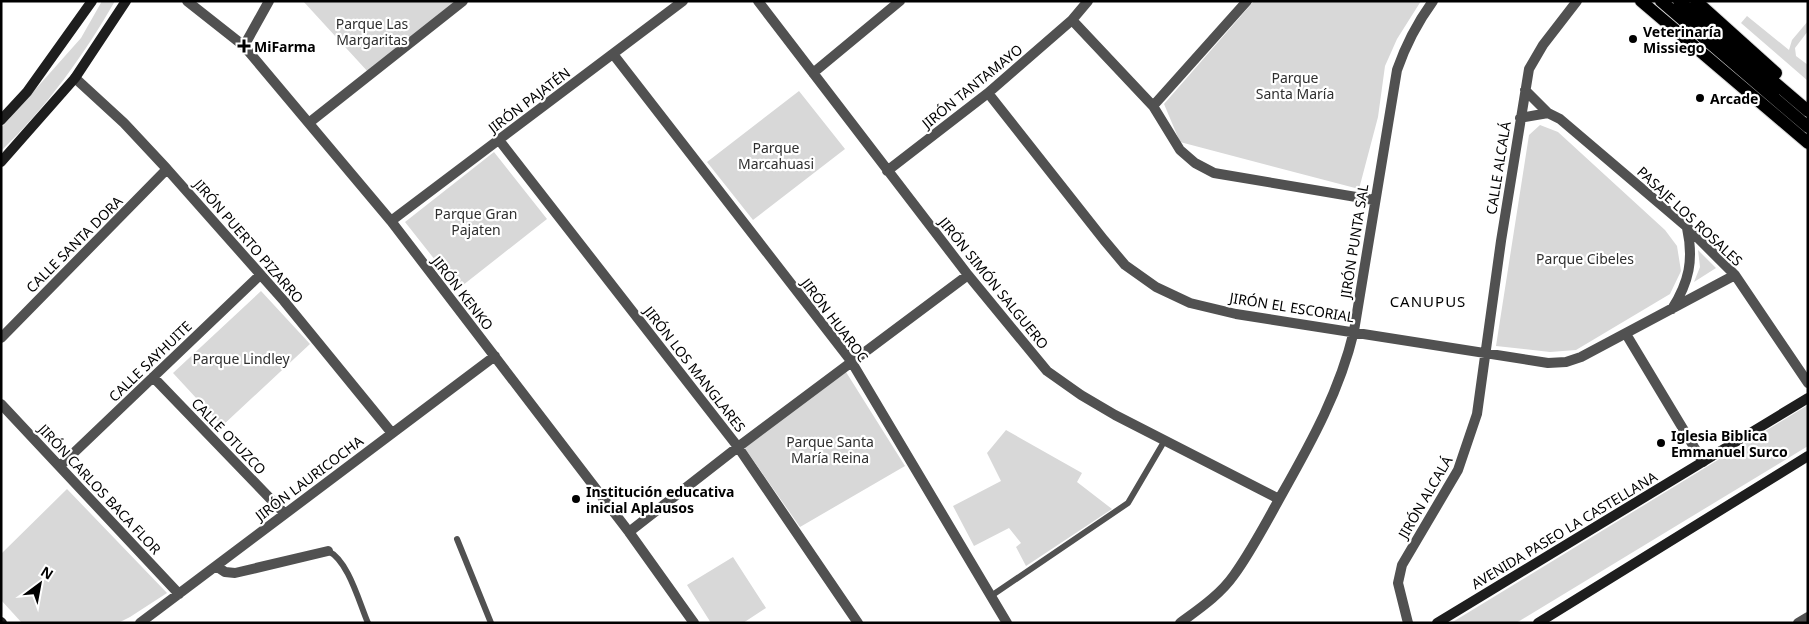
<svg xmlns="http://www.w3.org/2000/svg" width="1809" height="624" font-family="'Noto Sans',sans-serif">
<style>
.green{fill:#d8d8d8}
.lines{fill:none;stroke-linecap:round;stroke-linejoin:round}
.primary-casing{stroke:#dbdbdb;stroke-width:14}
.lane{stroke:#515151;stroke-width:6}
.street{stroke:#515151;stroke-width:10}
.secondary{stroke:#1e1e1e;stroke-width:10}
.primary{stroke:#000;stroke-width:12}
.poi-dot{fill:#000;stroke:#fff;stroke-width:2}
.labels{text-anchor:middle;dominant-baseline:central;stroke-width:4.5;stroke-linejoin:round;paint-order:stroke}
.park-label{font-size:14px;fill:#2f2f2f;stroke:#fff}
.poi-label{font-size:14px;font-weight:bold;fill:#000;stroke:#fff;text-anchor:start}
.street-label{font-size:14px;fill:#000;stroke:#fff}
.neighbourhood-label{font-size:15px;letter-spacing:1px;fill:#000;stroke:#fff}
</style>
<rect width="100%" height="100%" fill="#fff"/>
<path class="green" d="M102 1H115C84 55 46 108 1 151V128L81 38Z
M303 1H457L369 73Z
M1254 1H1421L1397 39 1385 66 1378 117 1359 189 1180 142 1164 104Z
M1747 16 1789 50 1792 40 1808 21V31L1795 48 1796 56 1808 65V81L1741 23Z
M799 91 845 149 753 220 707 162Z
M1540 125 1558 132 1665 230 1677 246 1681 271 1670 294 1576 350 1550 352 1496 346 1529 135Z
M494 152 547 219 458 289 405 222Z
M1698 250 1716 268 1694 282 1700 267Z
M261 291 310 344 222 426 173 373Z
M846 372 905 466 800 527 744 447Z
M1808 405V446L1516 623H1451Z
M1006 430 1082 473 1077 482 1112 509 1026 566 1016 547 1021 543 1009 528 974 546 953 506 1001 481 987 453Z
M67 489 167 593 130 617 118 623H22L1 600V554Z
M733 557 766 608 743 623H711L687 585Z"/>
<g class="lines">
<defs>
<path id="primary" d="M1641 1 1808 143
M1661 1 1808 127
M1679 1 1808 111
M1696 1 1776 73"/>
</defs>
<use href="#primary" class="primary-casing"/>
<path class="lane" d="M457 539 491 623
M328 551C348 560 359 602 368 623
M991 596 1128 503 1165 440"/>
<path class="street" d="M187 1 244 46 391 221 629 532 694 623
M758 1 968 275 1047 371 1081 395 1115 415 1279 499
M1072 20 1153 106 1180 150 1195 163 1214 173 1374 200
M244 46 269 1
M613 54 851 361 1007 623
M813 73 900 1
M75 78 124 123 167 169 284 301 391 432
M1525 90 1548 113
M988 93 1104 240 1125 265 1156 287 1190 303 1236 314 1548 363 1566 362 1581 357 1735 275
M1153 106 1247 1
M1520 118 1548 113 1560 119 1687 227 1735 275 1808 383
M310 122 463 1
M499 140 738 447 858 623
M887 171 988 93 1072 20 1088 1
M391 221 683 1
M1672 309C1689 282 1694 260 1687 228
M1626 334 1703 462
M1 338 167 169
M153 377 285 514
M1 404 179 594
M60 466 260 275
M629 532 738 447 968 275
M216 566 225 572 235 573 328 551
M140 623 495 356
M1180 623C1199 609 1220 595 1234 575 1252 550 1267 521 1282 494 1312 441 1340 390 1354 331L1397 70C1406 44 1417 23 1433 1
M1408 623 1398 583 1402 565 1458 470 1477 414 1501 241 1529 69 1543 45 1577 1
M1798 623 1808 617"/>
<path class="secondary" d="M1 120 27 92 92 1
M1 162 75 78 126 1
M1 622 2 623
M1437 623 1808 398
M1538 623 1808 456"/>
<use href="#primary" class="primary"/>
</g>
<g class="poi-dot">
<circle cx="1633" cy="39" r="5"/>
<path d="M241.5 38.5h5v5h5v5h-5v5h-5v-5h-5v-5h5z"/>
<circle cx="1700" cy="98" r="5"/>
<circle cx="1661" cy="443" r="5"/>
<circle cx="576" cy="499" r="5"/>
</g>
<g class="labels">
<g class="park-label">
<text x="372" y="23">Parque Las<tspan x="372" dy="16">Margaritas</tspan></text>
<text x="1295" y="77">Parque<tspan x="1295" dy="16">Santa María</tspan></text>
<text x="776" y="147">Parque<tspan x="776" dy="16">Marcahuasi</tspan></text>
<text x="476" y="213">Parque Gran<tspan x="476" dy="16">Pajaten</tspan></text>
<text x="1585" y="258">Parque Cibeles</text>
<text x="241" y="358">Parque Lindley</text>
<text x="830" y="441">Parque Santa<tspan x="830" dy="16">María Reina</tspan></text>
</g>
<g class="poi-label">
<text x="1643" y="31">Veterinaría<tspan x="1643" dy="16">Missiego</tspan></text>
<text x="254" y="46">MiFarma</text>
<text x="1710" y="98">Arcade</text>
<text x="1671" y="435">Iglesia Biblica<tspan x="1671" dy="16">Emmanuel Surco</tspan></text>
<text x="586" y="491">Institución educativa<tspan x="586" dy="16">inicial Aplausos</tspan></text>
</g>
<g class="street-label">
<text transform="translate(972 86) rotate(-39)">JIRÓN TANTAMAYO</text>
<text transform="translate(529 100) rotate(-37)">JIRÓN PAJATÉN</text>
<text transform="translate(1498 168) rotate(-81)">CALLE ALCALÁ</text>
<text transform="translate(1690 216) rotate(43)">PASAJE LOS ROSALES</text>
<text transform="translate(249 241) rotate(49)">JIRÓN PUERTO PIZARRO</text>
<text transform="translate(1354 241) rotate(-81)">JIRÓN PUNTA SAL</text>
<text transform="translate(74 244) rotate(-45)">CALLE SANTA DORA</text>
<text transform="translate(994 283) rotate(51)">JIRÓN SIMÓN SALGUERO</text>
<text transform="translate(463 293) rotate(52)">JIRÓN KENKO</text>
<text transform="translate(1292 307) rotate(9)">JIRÓN EL ESCORIAL</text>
<text transform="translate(835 320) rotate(53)">JIRÓN HUAROC</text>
<text transform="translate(150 361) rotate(-44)">CALLE SAYHUITE</text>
<text transform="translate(695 369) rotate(52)">JIRÓN LOS MANGLARES</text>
<text transform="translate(229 436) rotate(46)">CALLE OTUZCO</text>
<text transform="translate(309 478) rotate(-37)">JIRÓN LAURICOCHA</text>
<text transform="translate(100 489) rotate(47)">JIRÓN CARLOS BACA FLOR</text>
<text transform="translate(1425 497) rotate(-60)">JIRÓN ALCALÁ</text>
<text transform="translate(1564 530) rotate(-31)">AVENIDA PASEO LA CASTELLANA</text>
</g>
<g class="neighbourhood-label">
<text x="1428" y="301">CANUPUS</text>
</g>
</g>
<rect width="1809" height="624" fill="none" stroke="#000000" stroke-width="5"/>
<g transform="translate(40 584) rotate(32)" stroke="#ffffff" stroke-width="4" paint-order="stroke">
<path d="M0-4L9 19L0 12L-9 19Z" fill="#000000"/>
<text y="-8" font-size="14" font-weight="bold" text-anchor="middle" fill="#000000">N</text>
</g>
</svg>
